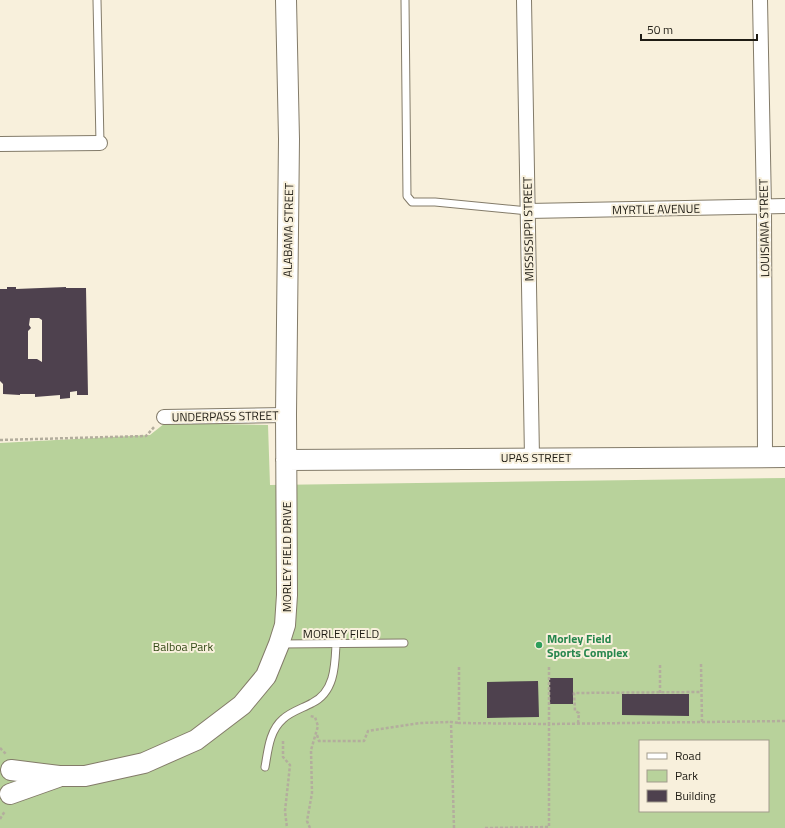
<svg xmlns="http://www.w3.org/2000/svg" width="785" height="828" font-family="'Titillium Web',sans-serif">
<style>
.green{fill:#b8d29b;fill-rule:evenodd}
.building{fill:#4e414e;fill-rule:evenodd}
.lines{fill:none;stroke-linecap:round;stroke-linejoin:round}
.lane-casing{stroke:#837b69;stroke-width:9}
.street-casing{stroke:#837b69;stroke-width:16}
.secondary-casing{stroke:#837b69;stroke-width:22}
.path{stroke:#b3ad9d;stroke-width:2.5;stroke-dasharray:3 2;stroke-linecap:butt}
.lane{stroke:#fff;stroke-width:7}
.street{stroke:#fff;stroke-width:14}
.secondary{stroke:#fff;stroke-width:20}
.leisure-dot{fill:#2e9e5b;stroke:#f8f0dc;stroke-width:1.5}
.labels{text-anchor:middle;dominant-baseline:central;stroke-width:4;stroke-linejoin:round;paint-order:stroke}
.street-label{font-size:12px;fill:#1f1c14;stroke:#f8f0dc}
.leisure-label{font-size:12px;font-weight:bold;fill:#27864d;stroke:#f8f0dc;text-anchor:start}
.park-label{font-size:12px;fill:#334916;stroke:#f8f0dc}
</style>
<rect width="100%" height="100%" fill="#f8f0dc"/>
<path class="green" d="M165 423 268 425 270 485 785 478V828H0V443L150 435ZM640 741H768V811H640Z"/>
<path class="building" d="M7 287H16V289L66 287V288H86L88 395H77V391L70 392V398L60 399V395L35 397V394H20V395L3 394V384L0 381V289H7ZM30 318H39L42 320V362L37 359H28V331L31 328 29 325Z
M549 678H573V704H550Z
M538 681 539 717 487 718V682Z
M622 694H689V716L622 715Z"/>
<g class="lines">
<defs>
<path id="lane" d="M97 0 100 143
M405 0 407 196 412 202H435L528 211
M280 644 404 643
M265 767C268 751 269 731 283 719 290 712 303 708 312 703 335 692 335 665 336 644"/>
<path id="street" d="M524 0 532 457
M760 0 764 207 765 457
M0 144 100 143
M528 211 785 206
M164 417 286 415"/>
<path id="secondary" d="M286 460 785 457
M11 770 59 776H85L144 763 196 740 242 705 266 676 279 644 285 625 287 595 286 415 289 139 286 0
M10 794 58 777"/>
</defs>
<use href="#lane" class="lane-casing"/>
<use href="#street" class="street-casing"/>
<use href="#secondary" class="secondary-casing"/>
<path class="path" d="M0 440 146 436 155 426
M701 664 702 722
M660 665V693
M459 667V723L549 724V667
M578 723 579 713 575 711 574 693 701 692
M317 735 319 741H364L368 731 420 723 451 722
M283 741V757L290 765 285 811 287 828
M0 748 6 754
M0 819 5 811
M310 828 307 821 312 793 311 750 318 726 315 717 310 716
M454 828 451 722 459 723
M485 828 549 827V724L785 721"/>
<use href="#lane" class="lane"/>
<use href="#street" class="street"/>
<use href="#secondary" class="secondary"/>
</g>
<circle class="leisure-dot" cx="539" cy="645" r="4"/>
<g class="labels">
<g class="street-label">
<text transform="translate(656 209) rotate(-1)">MYRTLE AVENUE</text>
<text transform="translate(764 228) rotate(-91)">LOUISIANA STREET</text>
<text transform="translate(528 229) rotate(-91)">MISSISSIPPI STREET</text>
<text transform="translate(288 230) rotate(-89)">ALABAMA STREET</text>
<text transform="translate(225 416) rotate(-1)">UNDERPASS STREET</text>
<text x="536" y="457">UPAS STREET</text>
<text transform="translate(286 557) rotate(-90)">MORLEY FIELD DRIVE</text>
<text x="341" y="633">MORLEY FIELD</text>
</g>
<g class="leisure-label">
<text x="547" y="638">Morley Field<tspan x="547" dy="14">Sports Complex</tspan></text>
</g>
<g class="park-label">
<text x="183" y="646">Balboa Park</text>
</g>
</g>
<rect x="639" y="740" width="130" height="72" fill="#f8f0dc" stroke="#a19b8c"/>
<rect x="647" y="753" width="20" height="6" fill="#ffffff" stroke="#a19b8c"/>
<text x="675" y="760" font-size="12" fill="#1f1c14">Road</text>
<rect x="647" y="770" width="20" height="12" fill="#b8d29b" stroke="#a19b8c"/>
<text x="675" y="780" font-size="12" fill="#1f1c14">Park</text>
<rect x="647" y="790" width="20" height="12" fill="#4e414e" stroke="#a19b8c"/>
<text x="675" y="800" font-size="12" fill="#1f1c14">Building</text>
<path d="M641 34v6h116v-6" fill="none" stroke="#1f1c14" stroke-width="2"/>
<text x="647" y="34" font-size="12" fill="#1f1c14" stroke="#f8f0dc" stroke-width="3" paint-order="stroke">50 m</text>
</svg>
